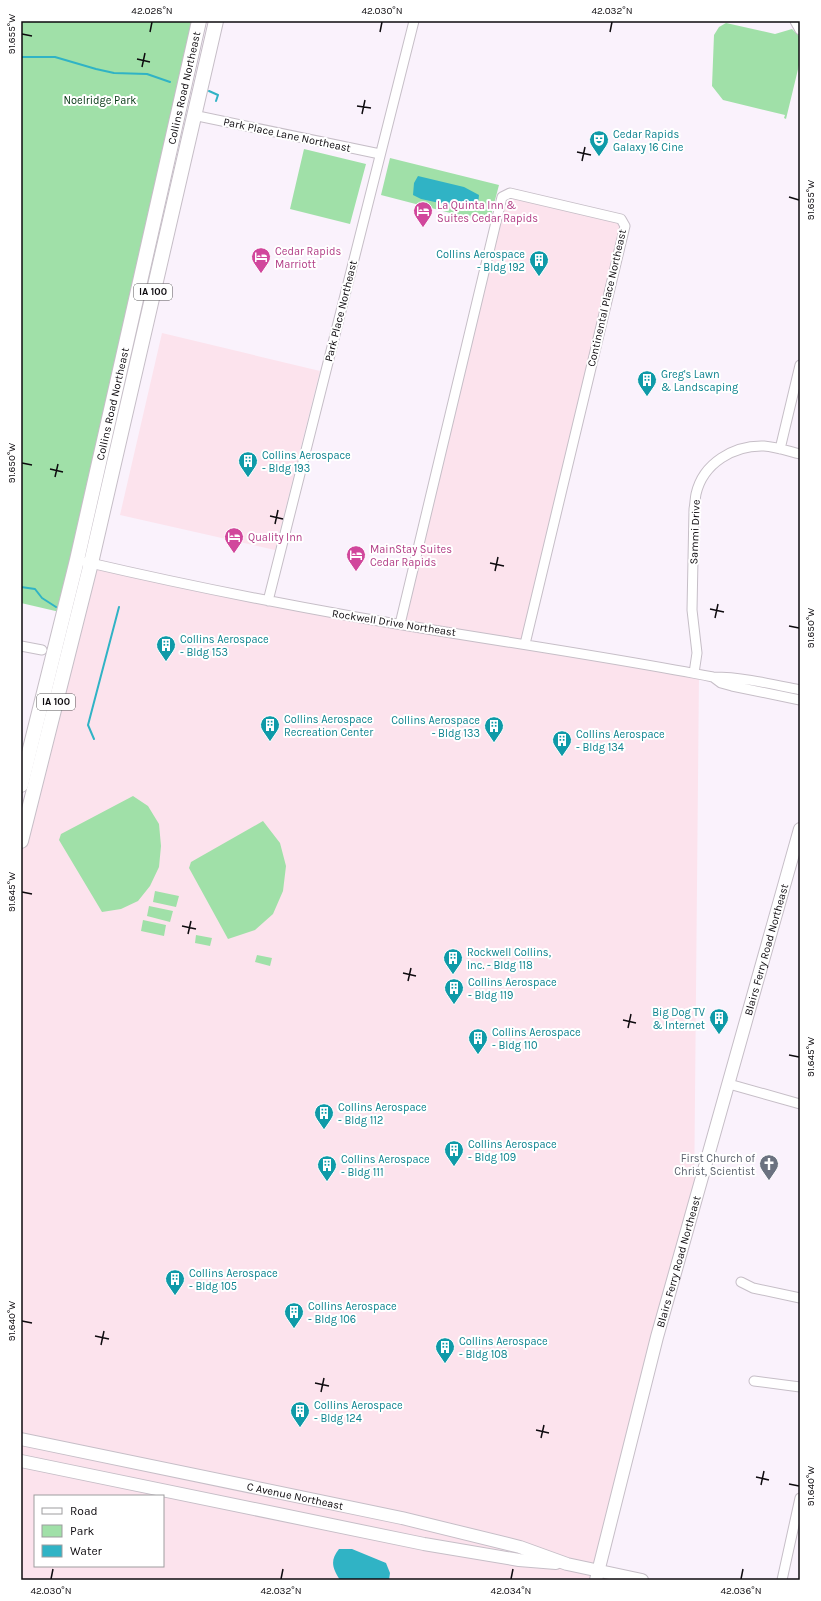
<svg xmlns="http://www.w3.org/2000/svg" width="821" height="1601" font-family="Karla,sans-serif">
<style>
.industrial{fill:#fce3ed;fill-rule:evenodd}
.green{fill:#a0e0a8}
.water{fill:#30b3c5}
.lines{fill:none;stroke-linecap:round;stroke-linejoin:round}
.stream{stroke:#30b3c5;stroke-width:2}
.minor-casing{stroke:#c6bec7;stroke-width:11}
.major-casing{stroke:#c6bec7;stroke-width:14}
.highway-casing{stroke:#c6bec7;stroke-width:16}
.minor{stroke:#fff;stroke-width:9}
.major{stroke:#fff;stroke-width:12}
.highway{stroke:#fff;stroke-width:14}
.ticks{fill:none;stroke:#0d0a0e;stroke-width:1.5}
.labels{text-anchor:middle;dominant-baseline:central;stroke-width:4;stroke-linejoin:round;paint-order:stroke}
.shield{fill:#fff;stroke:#565456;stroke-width:1}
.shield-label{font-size:10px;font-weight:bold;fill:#0d0a0e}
.street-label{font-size:11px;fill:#0d0a0e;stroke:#fff}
.park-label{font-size:11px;fill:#00350f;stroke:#fff}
.culture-label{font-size:11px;fill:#0d838f;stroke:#fff;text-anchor:start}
.hotel-label{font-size:11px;fill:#b23c85;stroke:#fff;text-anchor:start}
.worship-label{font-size:11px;fill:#5b616d;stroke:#fff;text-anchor:end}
.neatline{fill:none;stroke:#0d0a0e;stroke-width:1.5}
.ticks-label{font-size:10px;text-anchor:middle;fill:#0d0a0e}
</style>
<rect width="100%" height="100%" fill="#faf2fc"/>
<path class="industrial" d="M510 193 621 219 625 226 525 644 699 674 694 1203 596 1580H21V841L91 563 400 624 502 197ZM35 1496H163V1566H35Z
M162 333 320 371 275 550 120 515Z"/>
<path class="green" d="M21 21H199L64 613 21 603Z
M726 23 775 34 792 29 800 37V61L786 119 784 118 785 115 723 100 712 86 714 35 719 27Z
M304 149 366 164 350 224 290 209Z
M390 158 499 185 489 223 381 195Z
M133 796 148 806 159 824 161 846 159 867 150 886 138 901 121 909 102 912 59 840 61 834Z
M263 821 280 843 286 866 283 891 273 914 255 930 228 939 189 868 191 862Z
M155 891 179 896 176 907 153 902Z
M149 906 173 911 170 922 147 916Z
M143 920 166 925 164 936 141 931Z
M196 935 212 938 210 946 195 943Z
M257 955 272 958 270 966 255 962Z"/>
<path class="water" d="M418 176 464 187 479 195 478 204 472 210 421 199 413 195 414 183Z
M339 1549H352L386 1563 390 1573 389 1580H340C332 1568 330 1560 339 1549Z"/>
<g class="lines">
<path class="stream" d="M21 57H55L96 69 114 73 147 74 170 82
M209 91 218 95 216 101
M21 587 35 589 42 598 56 607
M94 739 88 725 119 607"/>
<defs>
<path id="minor" d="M795 21 800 30
M193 115 380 154
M780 449 800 365
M86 562C176 583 266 601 356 617 475 638 594 654 713 677 742 677 771 684 800 690
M268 601 414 21
M400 624 502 197 510 193 621 219 625 226 525 644
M21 646 42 650
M694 673 697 653 692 610 694 509C695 504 695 499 696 494 703 463 734 445 764 446 776 447 788 451 800 454
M713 677 721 683 732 686 800 700
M729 1084 800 1104
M741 1282 753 1288 800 1298
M754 1381 800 1387
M782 1580 800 1498"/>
<g id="major">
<path id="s1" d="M21 1439 402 1518 520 1547 567 1564 642 1580"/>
<path d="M21 1461 424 1544 519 1560 556 1563"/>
<path id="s2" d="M596 1580 657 1337 800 829"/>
</g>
<g id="highway">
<path id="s3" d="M21 785 77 560 199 21"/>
<path d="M21 841 91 563 216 21"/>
</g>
</defs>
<use href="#minor" class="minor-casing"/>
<use href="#major" class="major-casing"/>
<use href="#highway" class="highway-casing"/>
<use href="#minor" class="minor"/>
<use href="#major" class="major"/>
<use href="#highway" class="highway"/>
</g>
<path class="ticks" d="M150 32 152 22M380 32 382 22M610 32 612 22M22 34 32 36M137 59 150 62M142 67 145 53M357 106 371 108M362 114 365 100M577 152 591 155M582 161 585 147M789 197 799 200M22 463 32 465M50 469 63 472M55 477 58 464M270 516 283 519M275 524 278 510M490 563 504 566M495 571 498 557M710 609 724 612M715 618 718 604M789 626 799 628M22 892 32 894M182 926 196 929M188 934 191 921M403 973 416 976M408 981 411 968M623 1020 636 1023M628 1028 631 1014M789 1055 799 1057M22 1321 32 1323M95 1336 109 1339M101 1345 104 1331M315 1383 329 1386M321 1392 324 1378M536 1430 549 1433M541 1438 544 1425M756 1477 769 1480M789 1484 799 1486M761 1485 764 1471M51 1579 53 1569M281 1579 283 1569M511 1579 513 1569M741 1579 743 1569"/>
<defs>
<symbol id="theatre-pin" viewBox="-11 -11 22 30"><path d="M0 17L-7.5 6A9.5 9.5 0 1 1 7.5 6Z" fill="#0f9aa8" stroke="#fff"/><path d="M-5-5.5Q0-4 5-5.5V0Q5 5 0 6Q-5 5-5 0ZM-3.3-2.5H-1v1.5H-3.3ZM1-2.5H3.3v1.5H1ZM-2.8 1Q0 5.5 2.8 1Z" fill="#fff"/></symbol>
<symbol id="hotel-pin" viewBox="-11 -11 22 30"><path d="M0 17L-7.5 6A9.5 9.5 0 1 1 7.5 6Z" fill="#d1479c" stroke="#fff"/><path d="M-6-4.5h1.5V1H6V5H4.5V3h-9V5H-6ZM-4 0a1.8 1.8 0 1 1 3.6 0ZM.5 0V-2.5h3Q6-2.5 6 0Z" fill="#fff"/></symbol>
<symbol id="building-pin" viewBox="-11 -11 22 30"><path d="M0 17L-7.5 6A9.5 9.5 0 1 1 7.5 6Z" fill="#0f9aa8" stroke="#fff"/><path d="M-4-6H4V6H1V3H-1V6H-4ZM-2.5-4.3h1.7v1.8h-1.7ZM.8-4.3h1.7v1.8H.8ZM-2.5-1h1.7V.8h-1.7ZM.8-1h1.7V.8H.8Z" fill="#fff"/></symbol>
<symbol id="church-pin" viewBox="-11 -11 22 30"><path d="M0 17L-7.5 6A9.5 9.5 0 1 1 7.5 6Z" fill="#6b7280" stroke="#fff"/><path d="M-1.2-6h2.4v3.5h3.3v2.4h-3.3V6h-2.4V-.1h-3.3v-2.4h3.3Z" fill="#fff"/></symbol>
</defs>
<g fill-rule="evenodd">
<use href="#theatre-pin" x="588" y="129" width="22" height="30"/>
<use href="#hotel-pin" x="412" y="200" width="22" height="30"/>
<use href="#hotel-pin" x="250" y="246" width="22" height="30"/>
<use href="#building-pin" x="528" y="249" width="22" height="30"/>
<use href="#building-pin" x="636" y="369" width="22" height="30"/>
<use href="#building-pin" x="237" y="450" width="22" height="30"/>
<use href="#hotel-pin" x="223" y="526" width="22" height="30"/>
<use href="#hotel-pin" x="345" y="544" width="22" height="30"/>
<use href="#building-pin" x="155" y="634" width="22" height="30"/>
<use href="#building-pin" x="259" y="714" width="22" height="30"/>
<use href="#building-pin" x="483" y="715" width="22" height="30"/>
<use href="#building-pin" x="551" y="729" width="22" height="30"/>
<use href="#building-pin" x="442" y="947" width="22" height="30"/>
<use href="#building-pin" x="443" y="977" width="22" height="30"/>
<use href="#building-pin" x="708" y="1007" width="22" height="30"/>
<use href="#building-pin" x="467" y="1027" width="22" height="30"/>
<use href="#building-pin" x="313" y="1102" width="22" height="30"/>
<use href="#building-pin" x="443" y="1139" width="22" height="30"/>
<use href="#church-pin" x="758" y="1153" width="22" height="30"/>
<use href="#building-pin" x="316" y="1154" width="22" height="30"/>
<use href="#building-pin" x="164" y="1268" width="22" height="30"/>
<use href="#building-pin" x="283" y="1301" width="22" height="30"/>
<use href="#building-pin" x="434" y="1336" width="22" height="30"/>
<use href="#building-pin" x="289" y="1400" width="22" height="30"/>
</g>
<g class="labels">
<g class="shield">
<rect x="134" y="284" width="38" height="16" rx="3"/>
<rect x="37" y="694" width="38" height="16" rx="3"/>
</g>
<g class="shield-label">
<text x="153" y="292">IA 100</text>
<text x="56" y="702">IA 100</text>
</g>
<g class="street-label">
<text stroke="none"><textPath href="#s3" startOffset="716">Collins Road Northeast</textPath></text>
<text transform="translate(287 135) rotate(12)">Park Place Lane Northeast</text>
<text transform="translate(607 298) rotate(-77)">Continental Place Northeast</text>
<text transform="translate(341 311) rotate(-76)">Park Place Northeast</text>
<text stroke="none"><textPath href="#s3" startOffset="392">Collins Road Northeast</textPath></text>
<text transform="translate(695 532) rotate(-88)">Sammi Drive</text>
<text transform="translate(394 623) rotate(9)">Rockwell Drive Northeast</text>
<text stroke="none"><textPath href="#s2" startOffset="653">Blairs Ferry Road Northeast</textPath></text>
<text stroke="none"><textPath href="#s2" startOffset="329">Blairs Ferry Road Northeast</textPath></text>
<text stroke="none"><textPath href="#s1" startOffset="280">C Avenue Northeast</textPath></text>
</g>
<g class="park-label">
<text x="100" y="100">Noelridge Park</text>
</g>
<g class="culture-label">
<text x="613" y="134">Cedar Rapids<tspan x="613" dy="13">Galaxy 16 Cine</tspan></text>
<text x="525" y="254" text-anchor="end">Collins Aerospace<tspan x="525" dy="13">- Bldg 192</tspan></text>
<text x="661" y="374">Greg's Lawn<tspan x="661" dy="13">&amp; Landscaping</tspan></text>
<text x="262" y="455">Collins Aerospace<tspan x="262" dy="13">- Bldg 193</tspan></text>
<text x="180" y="639">Collins Aerospace<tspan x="180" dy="13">- Bldg 153</tspan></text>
<text x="284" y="719">Collins Aerospace<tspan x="284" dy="13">Recreation Center</tspan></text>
<text x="480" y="720" text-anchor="end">Collins Aerospace<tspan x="480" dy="13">- Bldg 133</tspan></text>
<text x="576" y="734">Collins Aerospace<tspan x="576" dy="13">- Bldg 134</tspan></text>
<text x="467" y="952">Rockwell Collins,<tspan x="467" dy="13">Inc. - Bldg 118</tspan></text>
<text x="468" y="982">Collins Aerospace<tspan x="468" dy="13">- Bldg 119</tspan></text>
<text x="705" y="1012" text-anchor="end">Big Dog TV<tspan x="705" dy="13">&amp; Internet</tspan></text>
<text x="492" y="1032">Collins Aerospace<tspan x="492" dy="13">- Bldg 110</tspan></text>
<text x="338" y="1107">Collins Aerospace<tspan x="338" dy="13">- Bldg 112</tspan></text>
<text x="468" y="1144">Collins Aerospace<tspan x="468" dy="13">- Bldg 109</tspan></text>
<text x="341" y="1159">Collins Aerospace<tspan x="341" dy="13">- Bldg 111</tspan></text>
<text x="189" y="1273">Collins Aerospace<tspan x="189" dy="13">- Bldg 105</tspan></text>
<text x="308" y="1306">Collins Aerospace<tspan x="308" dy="13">- Bldg 106</tspan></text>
<text x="459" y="1341">Collins Aerospace<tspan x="459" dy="13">- Bldg 108</tspan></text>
<text x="314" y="1405">Collins Aerospace<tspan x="314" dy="13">- Bldg 124</tspan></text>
</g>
<g class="hotel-label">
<text x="437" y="205">La Quinta Inn &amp;<tspan x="437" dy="13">Suites Cedar Rapids</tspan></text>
<text x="275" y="251">Cedar Rapids<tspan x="275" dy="13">Marriott</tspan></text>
<text x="248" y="537">Quality Inn</text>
<text x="370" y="549">MainStay Suites<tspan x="370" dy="13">Cedar Rapids</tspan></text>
</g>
<g class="worship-label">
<text x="755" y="1158">First Church of<tspan x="755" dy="13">Christ, Scientist</tspan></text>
</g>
</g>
<rect width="821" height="1601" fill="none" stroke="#ffffff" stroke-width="44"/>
<rect x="34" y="1495" width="130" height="72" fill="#ffffff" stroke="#9e9d9f"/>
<rect x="42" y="1508" width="20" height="6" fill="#ffffff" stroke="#9e9d9f"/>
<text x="70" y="1515" font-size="12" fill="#0d0a0e">Road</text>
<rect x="42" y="1525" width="20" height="12" fill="#a0e0a8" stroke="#9e9d9f"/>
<text x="70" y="1535" font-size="12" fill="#0d0a0e">Park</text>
<rect x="42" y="1545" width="20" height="12" fill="#30b3c5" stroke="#9e9d9f"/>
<text x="70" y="1555" font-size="12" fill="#0d0a0e">Water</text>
<rect x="22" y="22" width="777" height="1557" class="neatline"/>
<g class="ticks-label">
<text x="152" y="14">42.028°N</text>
<text x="382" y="14">42.030°N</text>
<text x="612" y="14">42.032°N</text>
<text transform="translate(11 34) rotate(-90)" y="4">91.655°W</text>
<text transform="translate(810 200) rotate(-90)" y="4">91.655°W</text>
<text transform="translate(11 463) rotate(-90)" y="4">91.650°W</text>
<text transform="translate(810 628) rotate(-90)" y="4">91.650°W</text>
<text transform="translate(11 892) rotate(-90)" y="4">91.645°W</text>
<text transform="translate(810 1057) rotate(-90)" y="4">91.645°W</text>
<text transform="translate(11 1321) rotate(-90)" y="4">91.640°W</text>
<text transform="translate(810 1486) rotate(-90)" y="4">91.640°W</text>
<text x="51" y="1594">42.030°N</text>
<text x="281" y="1594">42.032°N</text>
<text x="511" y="1594">42.034°N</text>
<text x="741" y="1594">42.036°N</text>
</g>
</svg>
